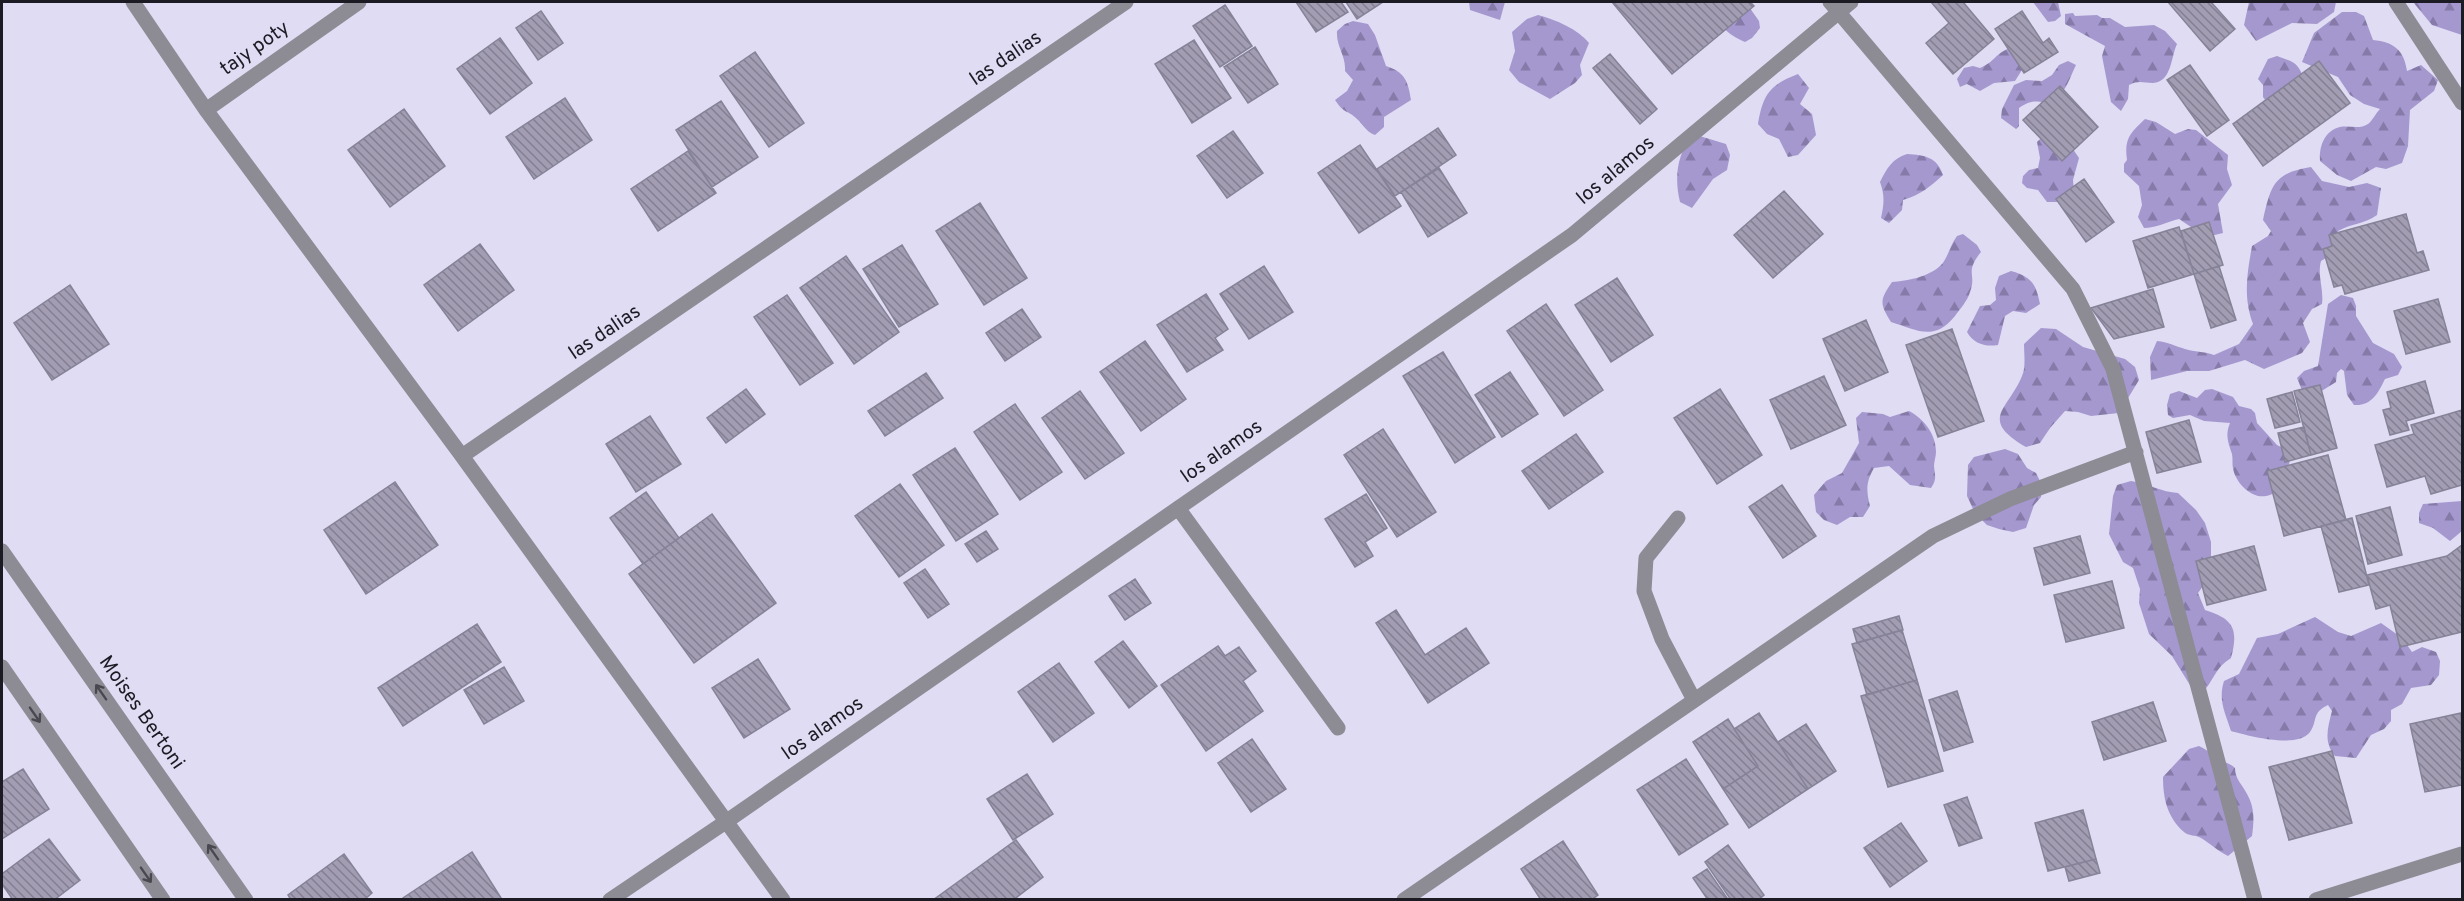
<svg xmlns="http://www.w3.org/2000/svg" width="2464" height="901" font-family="Overpass,sans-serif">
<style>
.forest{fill:url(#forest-firs)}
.building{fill:url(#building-back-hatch);stroke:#868297;stroke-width:1.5}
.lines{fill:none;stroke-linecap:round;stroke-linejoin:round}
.minor{stroke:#8d8b94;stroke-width:15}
.oneway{stroke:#494850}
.labels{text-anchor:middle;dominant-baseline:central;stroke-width:4.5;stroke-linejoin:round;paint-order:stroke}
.street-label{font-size:20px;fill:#1c1b23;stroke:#e0dcf3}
</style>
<defs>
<pattern id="forest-firs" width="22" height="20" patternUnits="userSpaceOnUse" patternTransform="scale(1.5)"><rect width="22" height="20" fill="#a598cf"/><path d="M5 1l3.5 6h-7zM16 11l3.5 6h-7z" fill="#867ba8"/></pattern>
<pattern id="building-back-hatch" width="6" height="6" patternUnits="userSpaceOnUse" patternTransform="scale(1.5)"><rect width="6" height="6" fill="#a29db3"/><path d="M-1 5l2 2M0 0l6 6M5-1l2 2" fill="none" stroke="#837f91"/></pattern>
</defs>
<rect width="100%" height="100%" fill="#e0dcf3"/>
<path class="forest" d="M1469 2H1505L1500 20 1470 10Z
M1721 2H1748L1747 4 1759 21 1760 28 1752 38 1745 42C1723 31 1718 27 1721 2Z
M2033 2H2058L2061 16 2055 21 2048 22Z
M2249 2H2336L2334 12 2317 24 2292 23 2256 41 2244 25Z
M2413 2H2462V35L2432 25Z
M2342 12H2356L2364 16 2373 40C2394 42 2404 50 2407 71L2421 65 2438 80 2434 91 2410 110 2408 146 2402 163 2386 169 2376 167 2351 181 2337 175 2320 161C2319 147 2324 131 2340 127 2349 125 2359 130 2368 124 2372 121 2376 113 2380 109L2364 104 2350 95 2338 77 2302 62 2314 33Z
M2073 13 2075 16 2097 15 2102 18H2110L2125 27 2154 25 2165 31 2177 44C2171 56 2172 82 2153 83 2143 83 2139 80 2129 85L2128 99 2121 111 2111 102 2102 56 2105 46 2065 24V14Z
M1538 15C1556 20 1578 29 1589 43L1580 65 1582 75 1575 83 1550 99 1519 82 1509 70 1515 51 1512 32 1527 19Z
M1353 21 1368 24 1375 35 1386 66C1405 72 1408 81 1411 100L1384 117V127L1375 135C1365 131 1364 125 1357 119 1347 109 1345 115 1335 100L1347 91 1353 80 1345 71C1346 55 1336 47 1337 31L1345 24Z
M2012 47 2027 62 2015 81 1994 83 1980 91 1967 84 1960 87 1957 79 1964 68 1973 66 1980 68C1995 62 1995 53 2012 47Z
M2277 56C2295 63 2297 61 2305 81L2272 109 2263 97V85L2258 79 2268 59Z
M2068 61 2076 65C2070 77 2065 96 2051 101 2038 105 2037 96 2019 108V126L2016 129 2001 118 2002 109 2014 85 2026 80 2042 81 2052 75 2059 65Z
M1798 74 1809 88 1800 104 1812 114 1816 135 1798 155 1788 157 1779 139 1767 134 1758 124C1763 95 1769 85 1798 74Z
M2145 119 2156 122 2175 134 2188 129 2196 130 2228 155 2227 169 2232 185 2218 204 2223 233 2206 237 2179 219C2166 222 2156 228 2144 228L2138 217 2142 205 2139 186 2124 172V164L2127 160C2124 139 2130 133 2145 119Z
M2049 130 2064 136 2079 158 2073 180 2074 191 2064 202H2047L2038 190 2027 188 2022 183 2023 176 2029 170 2038 168 2040 158 2037 142Z
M1693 134 1726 144 1730 155 1727 170 1713 179 1692 208 1680 202C1674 177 1677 154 1693 134Z
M1907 154C1925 155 1937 157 1943 175 1930 187 1920 195 1903 200L1902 210 1889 223 1881 218C1884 204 1885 196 1880 182 1887 168 1892 159 1907 154Z
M2311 167 2322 181 2349 187 2367 183 2381 188 2377 215C2363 225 2352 223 2338 231L2334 253 2321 261C2317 276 2324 289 2322 304L2312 309 2303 323 2310 342 2302 353 2264 369 2245 360 2209 371H2187L2151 380 2150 357 2157 341C2168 342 2175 346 2185 349 2195 352 2203 351 2214 355L2239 344 2253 324C2243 297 2247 274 2252 246L2268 236 2271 231 2263 220C2271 185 2274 173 2311 167Z
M1963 234 1977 245 1981 252C1964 273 1977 274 1970 292 1968 300 1960 309 1955 316 1934 342 1917 330 1891 322 1879 303 1880 300 1892 282 1907 281 1929 277 1941 265 1948 258 1950 245 1957 236Z
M2011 271C2032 277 2036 284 2040 304L2026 313 2013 311 2005 316 1998 345C1985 347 1974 344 1967 332L1980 306 1990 305 1996 300 1995 288 1999 276Z
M2341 295 2353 298 2356 306V316L2373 343 2394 354 2402 367 2398 375 2385 379C2378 393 2372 406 2354 405L2347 395 2344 371 2341 369 2337 373 2336 382 2312 397 2304 395 2297 378 2304 371 2318 366 2328 304Z
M2041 328 2056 329 2083 347 2125 359 2135 367 2139 380 2119 413 2091 416 2078 412 2065 411 2050 428 2040 443 2026 447C1978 419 2008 410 2022 376 2026 367 2024 354 2024 344Z
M2212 389 2233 397 2239 406 2251 409 2255 413 2257 423 2277 445 2287 450 2291 456 2283 488C2278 491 2272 495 2266 496 2251 499 2235 482 2233 468 2232 464 2233 459 2232 454 2228 442 2225 435 2230 423L2204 421 2190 415 2173 418 2168 415 2167 405 2170 394 2179 391 2197 398 2205 390Z
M1909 411C1924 419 1936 434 1936 452 1936 457 1934 461 1934 466 1935 476 1937 479 1931 488L1910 485 1889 466 1874 468C1866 482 1866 490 1870 506L1863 517H1850L1837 525 1824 520 1816 512 1814 495 1826 481 1842 473 1859 443 1856 418 1862 412 1883 414 1890 417Z
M2005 449 2018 454 2027 468 2036 473 2042 485 2041 497 2034 505 2026 528 2013 532 1999 529 1987 525 1975 513 1967 496 1968 465 1974 457Z
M2131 481C2148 484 2162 492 2178 493L2196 510 2205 523 2211 542V574L2198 593 2205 610C2233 619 2239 628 2231 658 2215 668 2215 678 2204 691L2193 690 2172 656 2149 634 2139 603 2140 589 2133 568 2123 562 2109 534 2113 496 2117 485Z
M2462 501V531L2450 541 2433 528 2419 523V513L2423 504Z
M2315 617 2338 632 2351 636 2381 623 2402 638 2412 652 2422 647 2436 652 2440 661 2439 675 2431 685 2411 688 2402 704 2391 710V721L2384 729 2371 735 2356 758 2335 756C2323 742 2328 727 2332 711L2328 705C2311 713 2318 721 2310 732 2298 749 2249 736 2231 731 2225 712 2218 700 2224 681L2239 674 2257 638 2278 634Z
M2199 746C2206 749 2210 753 2217 758 2223 763 2229 762 2235 768 2235 779 2242 784 2247 794 2255 808 2254 821 2252 836L2228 856C2218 851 2211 844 2201 838 2196 835 2188 836 2184 832 2167 817 2163 798 2163 777L2189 749Z"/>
<path class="building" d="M1296 2H1341L1348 12 1316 32Z
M1346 2H1383L1357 19Z
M1612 2H1750L1754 6 1672 74Z
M1931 2H1963L1994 39 1953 74 1926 43 1949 23Z
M2168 2H2211L2235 29 2210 51Z
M1225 5 1252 46 1220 67 1193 26Z
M541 11 563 43 538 60 516 28Z
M2022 11 2043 43 2049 38 2058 52 2024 73 1995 29Z
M500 38 532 83 490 114 457 69Z
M1194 40 1231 98 1192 123 1155 64Z
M1255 47 1278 84 1248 103 1224 67Z
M755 52 804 123 769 147 720 76Z
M1610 54 1657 109 1640 124 1593 68Z
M2319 61 2350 103 2263 166 2233 124Z
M2190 65 2229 120 2207 136 2167 80Z
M2060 86 2098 127 2062 161 2023 120Z
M565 98 592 140 534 179 506 137Z
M721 101 758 157 712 187 676 130Z
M404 109 445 166 390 207 348 150Z
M1438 128 1456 155 1395 196 1377 169Z
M1233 131 1263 173 1227 198 1197 156Z
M1360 145 1401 206 1359 233 1318 173Z
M688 151 716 193 658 231 631 189Z
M1439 168 1467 213 1428 237 1401 192Z
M2084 179 2114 222 2086 242 2056 199Z
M1784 191 1823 234 1773 278 1734 235Z
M980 203 1027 278 984 305 936 231Z
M2406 214 2417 253 2423 251 2429 270 2345 294 2342 285 2334 287 2323 249 2332 246 2329 235Z
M2209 222 2223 265 2194 274 2181 231Z
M2179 227 2194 274 2148 288 2133 241Z
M480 244 514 290 458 331 424 285Z
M902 245 938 304 899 327 863 269Z
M846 256 899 332 854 364 800 288Z
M1264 266 1293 312 1249 339 1220 294Z
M2219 266 2236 320 2211 328 2194 274Z
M1617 278 1653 335 1611 362 1575 305Z
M70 285 109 344 52 380 14 323Z
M2153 289 2164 327 2114 339 2091 308Z
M1206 294 1228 329 1215 338 1223 350 1187 372 1157 325Z
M787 295 833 363 800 385 754 317Z
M2438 299 2450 342 2406 354 2394 311Z
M1546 304 1603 390 1564 416 1507 331Z
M1022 309 1041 337 1005 361 986 333Z
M1866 320 1888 372 1845 391 1823 339Z
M1952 329 1984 421 1938 437 1906 345Z
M1145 341 1186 399 1141 431 1100 372Z
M1443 352 1495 437 1455 463 1403 376Z
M1510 372 1538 414 1502 437 1475 395Z
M926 373 943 398 885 436 868 411Z
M1824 376 1846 425 1791 449 1770 400Z
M2425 381 2434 413 2406 421 2409 430 2390 435 2383 410 2391 408 2387 392Z
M2320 385 2337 448 2311 455 2294 391Z
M746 389 765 414 726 443 707 418Z
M1720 389 1762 455 1717 484 1674 418Z
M1080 391 1124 453 1085 479 1042 418Z
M2292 392 2300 422 2275 428 2267 399Z
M1015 404 1062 472 1020 500 974 432Z
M2462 410V485L2431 494 2425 476 2387 487 2375 445 2414 434 2411 425Z
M650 416 681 464 636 492 606 444Z
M2189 420 2201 462 2157 473 2146 432Z
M2304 427 2311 455 2285 462 2278 433Z
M1383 429 1436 512 1397 537 1344 455Z
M1576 434 1603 472 1549 509 1522 471Z
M955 448 998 514 956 541 913 475Z
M2328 455 2346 520 2284 536 2267 471Z
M395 482 438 545 366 594 324 530Z
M900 484 944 545 899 577 855 516Z
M1782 485 1816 536 1783 558 1749 507Z
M646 492 679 538 643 564 610 518Z
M1366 494 1387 528 1365 542 1373 556 1355 567 1325 519Z
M2390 507 2402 555 2368 564 2356 516Z
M712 514 776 603 694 663 629 574Z
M2352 518 2369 585 2339 592 2321 526Z
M986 531 998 549 977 562 965 544Z
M2080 536 2090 573 2044 585 2034 548Z
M2462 545V632L2400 647 2390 605 2376 609 2367 575 2447 556Z
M2254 546 2266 590 2207 605 2196 561Z
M925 569 949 604 928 618 904 583Z
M1135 579 1151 603 1125 620 1109 596Z
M2112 581 2124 628 2066 642 2054 595Z
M1396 610 1425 655 1466 628 1489 663 1428 703 1376 623Z
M1899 616 1903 630 1857 643 1853 629Z
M477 624 501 662 403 726 378 688Z
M1902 630 1917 680 1867 695 1852 644Z
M1123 641 1157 686 1129 708 1095 662Z
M1218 646 1225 656 1239 647 1256 671 1243 681 1263 711 1206 751 1161 685Z
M758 659 790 709 744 738 712 688Z
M1059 663 1094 713 1053 742 1018 692Z
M504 667 524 701 484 724 464 690Z
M1917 680 1943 771 1888 787 1861 696Z
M1957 691 1973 742 1944 751 1929 700Z
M2153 702 2166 741 2104 760 2092 722Z
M1759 713 1808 789 1749 828 1723 789 1758 766 1734 729Z
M2461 713 2462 785 2425 792 2410 724Z
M1728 719 1758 766 1723 789 1693 742Z
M1806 724 1836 771 1808 789 1778 742Z
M1252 739 1286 789 1251 812 1218 763Z
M2332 751 2352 823 2289 840 2269 767Z
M1686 759 1728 824 1679 855 1637 790Z
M23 769 49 809 2 839V782Z
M1027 774 1053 814 1013 840 987 799Z
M1967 797 1982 838 1959 846 1944 805Z
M2083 810 2096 859 2048 871 2035 823Z
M1901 823 1927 861 1890 887 1864 848Z
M49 839 80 880 54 900H13L2 884V874Z
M1016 840 1043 877 1013 900H933Z
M1563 841 1598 895 1591 900H1541L1521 869Z
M1728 845 1764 895 1758 900H1731L1705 862Z
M472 852 501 898 499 900H400Z
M344 854 372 893 364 900H291L288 895Z
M2096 859 2100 873 2069 881 2065 867Z
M1707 869 1727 898 1725 900H1708L1693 878Z"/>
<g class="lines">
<path class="minor" d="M133 2 206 110 462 456 1126 2
M1830 2 2073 289 2113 369 2255 900
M2396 2 2462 103
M206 110 359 2
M462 456 783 900
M1178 508 1338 728
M1678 518 1646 558 1644 591 1662 639 1694 700
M2 551 246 900
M2 667 163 900
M610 900 727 821 1572 235 1851 2
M1404 900 1933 536 2010 499 2136 452
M2316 900 2462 854"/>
</g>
<defs><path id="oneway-shaft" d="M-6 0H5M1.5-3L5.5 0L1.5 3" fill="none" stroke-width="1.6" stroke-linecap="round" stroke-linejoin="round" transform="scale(1.5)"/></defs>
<g class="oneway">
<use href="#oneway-shaft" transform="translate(101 692) rotate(-125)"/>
<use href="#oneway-shaft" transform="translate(35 715) rotate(55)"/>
<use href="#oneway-shaft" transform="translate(213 852) rotate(-125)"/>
<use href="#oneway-shaft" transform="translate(146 875) rotate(55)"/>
</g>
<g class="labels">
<g class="street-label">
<text transform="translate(255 49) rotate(-35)">tajy poty</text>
<text transform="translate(1006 59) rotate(-34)">las dalias</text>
<text transform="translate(1616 171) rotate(-40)">los alamos</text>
<text transform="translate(605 333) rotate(-34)">las dalias</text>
<text transform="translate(1222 452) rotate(-35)">los alamos</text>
<text transform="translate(141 713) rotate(55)">Moises Bertoni</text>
<text transform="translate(823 729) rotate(-35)">los alamos</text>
</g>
</g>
<rect width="2464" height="901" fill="none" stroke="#1c1b23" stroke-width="6"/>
</svg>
